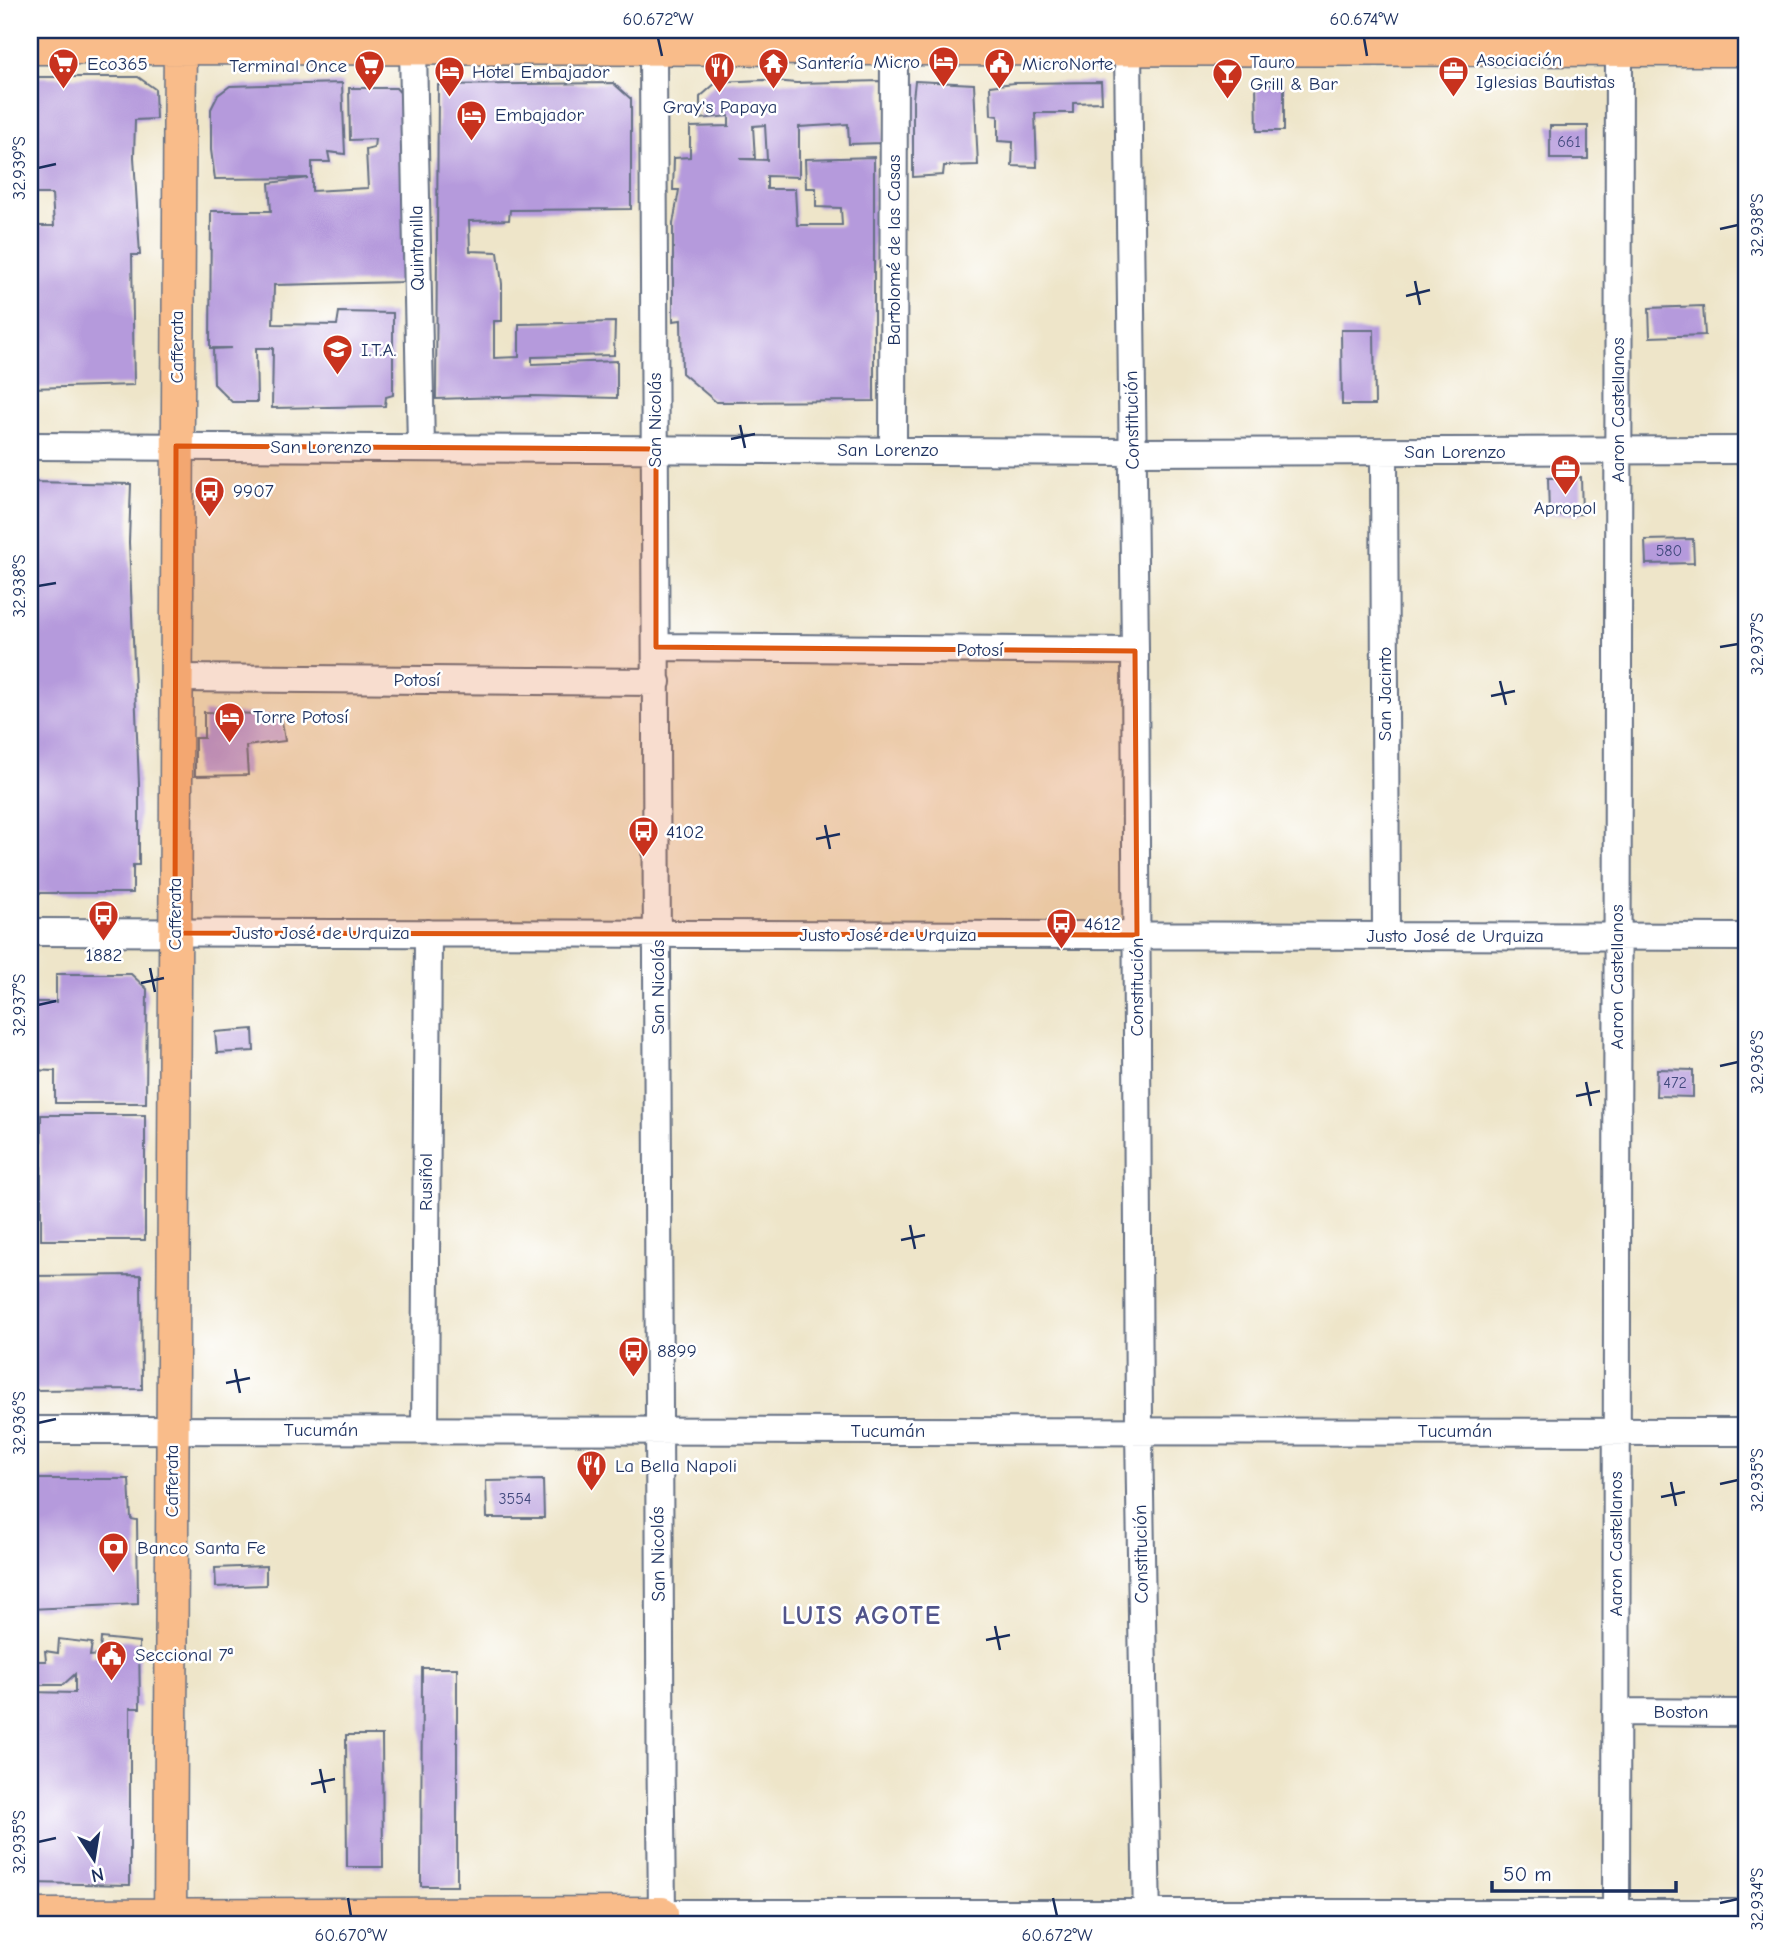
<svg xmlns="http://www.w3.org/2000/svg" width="1776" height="1954" font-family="'Comic Neue',sans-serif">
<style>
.green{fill:#a6d989;stroke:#608474;stroke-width:2}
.building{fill:#b59adc;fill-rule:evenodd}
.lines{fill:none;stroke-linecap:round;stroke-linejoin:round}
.minor-casing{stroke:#656f83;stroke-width:30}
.major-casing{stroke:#656f83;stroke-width:35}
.minor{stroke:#fff;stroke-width:26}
.major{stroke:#f9bc8a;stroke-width:32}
.marked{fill:#de5710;fill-opacity:0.2;stroke:#de5710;stroke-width:5;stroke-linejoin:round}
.ticks{fill:none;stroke:#1b2f5e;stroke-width:2.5}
.labels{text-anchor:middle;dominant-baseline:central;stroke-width:5;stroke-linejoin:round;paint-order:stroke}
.number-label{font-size:16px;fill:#424a7e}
.poi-label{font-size:19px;fill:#1b2f5e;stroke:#fff;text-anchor:start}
.street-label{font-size:19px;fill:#1b2f5e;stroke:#fff}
.district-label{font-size:26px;font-weight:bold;letter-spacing:2px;fill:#51548a;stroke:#fff}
.neatline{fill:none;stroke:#1b2f5e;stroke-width:2.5}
.ticks-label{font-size:18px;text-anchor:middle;fill:#1b2f5e}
</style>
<rect width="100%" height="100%" fill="#fff"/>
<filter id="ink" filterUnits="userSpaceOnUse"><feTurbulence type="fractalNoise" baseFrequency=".0143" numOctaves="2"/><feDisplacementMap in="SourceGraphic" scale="14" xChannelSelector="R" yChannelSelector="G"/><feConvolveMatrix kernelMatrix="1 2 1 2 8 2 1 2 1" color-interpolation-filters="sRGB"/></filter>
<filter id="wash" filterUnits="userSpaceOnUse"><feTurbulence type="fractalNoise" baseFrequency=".00686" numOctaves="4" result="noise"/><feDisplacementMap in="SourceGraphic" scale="28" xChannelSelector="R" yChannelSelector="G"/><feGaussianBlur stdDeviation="1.57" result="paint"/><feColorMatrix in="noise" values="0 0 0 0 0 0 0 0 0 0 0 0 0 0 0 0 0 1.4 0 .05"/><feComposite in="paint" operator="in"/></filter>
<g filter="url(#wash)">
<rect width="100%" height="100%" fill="#eee5c9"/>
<path class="green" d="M1619 30H1746V50H1619Z"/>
<g id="blocks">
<path class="building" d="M30 77H138L155 89 156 119 135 120 134 157 140 255H132L134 385 30 388V291H40L39 267 30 268V226H54L52 194H30Z
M764 80 796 83 882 81 883 143 849 144 848 124 799 127V177L767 176V189H795L797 225H842L841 208 816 207V188H806L805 159 874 157V401L716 402 682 373 681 320 673 321V224L679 190H673L674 158 690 157V127L729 126V116L700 119V97L717 82ZM765 125 767 160 740 159H755L753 126Z
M915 81 974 84 978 165 944 166 943 175 913 177V99Z
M1101 82 1102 102 1073 103V113H1035L1037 167 1012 166 1013 142 998 141V116L991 115 990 86 1014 83Z
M342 83 345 154 328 152 330 162H312V191L368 188 366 150 374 148 375 139 350 140 349 88H396L405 98V282L274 285 273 324 337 325 339 312 393 313V395L386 397 385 406 272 408 273 348H256L257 402H232L214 384 213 349 232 348H210L211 211H271L269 183 308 178 215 179 211 150V109L218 95 230 86Z
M613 83 631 99V209L510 210 509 220 469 221 470 251 498 252 502 284V321H494V358L519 357V324L615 322 614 355 532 357V364L617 361V398L531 396 436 399 438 85Z
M1256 84H1284V131H1257Z
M1550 126H1588V159H1550Z
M1703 306 1705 335 1650 337 1649 308Z
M1341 330H1374L1375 405H1342Z
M1581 477 1582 514 1549 515 1548 478Z
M30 482 131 484 129 542 139 784V865H133V893H30Z
M1693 539 1694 563 1646 564 1645 540Z
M204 712 281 715 285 741 246 746 248 775 195 776V738H204Z
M56 974H131L147 989 146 1103H55V1071L30 1070V1002H56Z
M253 1029 254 1051 217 1053 215 1032Z
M1657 1069 1693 1070V1097L1656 1096Z
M41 1115H145V1240H41Z
M141 1275 142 1389 30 1390V1276Z
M30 1479H129L131 1519 137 1520 138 1604 30 1609Z
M543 1480 544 1518H487L486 1481Z
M266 1566V1585L216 1587 215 1568Z
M101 1638 139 1642 140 1708H130V1885L30 1883V1692L75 1693V1674L63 1685H30V1661H46L45 1651 58 1653 59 1639 92 1643 90 1656 100 1655Z
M422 1668H457V1886H421Z
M346 1735H382L383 1867H347Z"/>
</g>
</g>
<g filter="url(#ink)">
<use href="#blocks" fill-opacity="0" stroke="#656f83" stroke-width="2"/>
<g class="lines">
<defs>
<path id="minor" d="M826 48 863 30
M413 49 421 447
M653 49C657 671 655 1292 662 1913H1746
M1128 49 1135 651 1139 1431 1147 1924
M30 446 1132 452 1746 450
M893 450 894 49
M1384 452 1386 936
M656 647 1135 651
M176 678 657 682
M30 932 1746 937
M30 1430 1746 1432
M425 1430 428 933
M1616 1712 1746 1713
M1616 1924 1619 30"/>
<path id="major" d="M30 48 1746 50
M30 1915 662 1913V1924
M170 1924 180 30"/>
</defs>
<use href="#minor" class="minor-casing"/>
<use href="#major" class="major-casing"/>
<use href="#minor" class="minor"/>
<use href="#major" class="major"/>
</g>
</g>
<path class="marked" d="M176 446 656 449V647L1135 651 1137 935 175 933Z"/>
<path class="ticks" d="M658 38 662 56M1364 38 1367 56M38 168 56 164M1720 229 1738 225M1415 281 1420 305M1406 296 1430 290M740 425 745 448M731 439 755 434M38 586 56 583M1720 647 1738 644M1500 681 1506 705M1491 696 1515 691M825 825 830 849M816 839 840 834M150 968 155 992M141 983 164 978M38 1005 56 1001M1720 1066 1738 1062M1586 1082 1591 1106M1576 1096 1600 1091M910 1225 915 1249M901 1240 925 1235M235 1369 240 1393M226 1383 250 1378M38 1423 56 1419M1671 1482 1676 1506M1720 1484 1738 1480M1661 1497 1685 1492M995 1626 1000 1650M986 1640 1010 1635M320 1769 325 1793M311 1784 335 1779M38 1842 56 1838M348 1898 351 1916M1053 1898 1057 1916M1720 1903 1738 1899"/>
<defs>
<symbol id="hotel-pin" viewBox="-11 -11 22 30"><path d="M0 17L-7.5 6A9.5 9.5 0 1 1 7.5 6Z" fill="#c8321e" stroke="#fff"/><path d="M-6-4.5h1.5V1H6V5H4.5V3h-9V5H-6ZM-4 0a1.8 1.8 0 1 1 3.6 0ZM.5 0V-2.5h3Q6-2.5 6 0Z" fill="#fff"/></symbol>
<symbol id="temple-pin" viewBox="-11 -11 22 30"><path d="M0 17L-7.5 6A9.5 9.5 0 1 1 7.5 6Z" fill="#c8321e" stroke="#fff"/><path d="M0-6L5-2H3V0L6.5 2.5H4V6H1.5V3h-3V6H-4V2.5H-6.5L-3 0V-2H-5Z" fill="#fff"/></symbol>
<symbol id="supermarket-pin" viewBox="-11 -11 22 30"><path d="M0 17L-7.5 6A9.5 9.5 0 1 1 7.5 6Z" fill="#c8321e" stroke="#fff"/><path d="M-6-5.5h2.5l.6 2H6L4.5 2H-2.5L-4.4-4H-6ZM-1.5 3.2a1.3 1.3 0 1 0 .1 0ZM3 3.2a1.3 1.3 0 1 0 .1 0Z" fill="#fff"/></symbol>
<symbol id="civic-pin" viewBox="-11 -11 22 30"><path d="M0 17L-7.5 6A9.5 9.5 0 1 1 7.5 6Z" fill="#c8321e" stroke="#fff"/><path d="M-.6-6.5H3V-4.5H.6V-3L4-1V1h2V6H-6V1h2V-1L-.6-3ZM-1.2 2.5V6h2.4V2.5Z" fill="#fff"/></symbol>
<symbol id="restaurant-pin" viewBox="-11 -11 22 30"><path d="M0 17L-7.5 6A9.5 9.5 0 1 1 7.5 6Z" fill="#c8321e" stroke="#fff"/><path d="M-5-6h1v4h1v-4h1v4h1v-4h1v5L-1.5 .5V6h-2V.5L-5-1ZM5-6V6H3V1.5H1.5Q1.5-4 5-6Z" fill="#fff"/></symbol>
<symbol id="office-pin" viewBox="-11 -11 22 30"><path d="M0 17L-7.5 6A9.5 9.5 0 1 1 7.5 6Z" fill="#c8321e" stroke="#fff"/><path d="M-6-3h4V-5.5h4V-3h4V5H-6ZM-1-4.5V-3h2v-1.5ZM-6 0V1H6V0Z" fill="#fff"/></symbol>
<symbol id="bar-pin" viewBox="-11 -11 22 30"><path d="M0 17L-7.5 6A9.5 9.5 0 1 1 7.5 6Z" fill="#c8321e" stroke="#fff"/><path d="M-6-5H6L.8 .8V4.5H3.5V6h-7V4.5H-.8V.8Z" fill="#fff"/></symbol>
<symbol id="school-pin" viewBox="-11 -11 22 30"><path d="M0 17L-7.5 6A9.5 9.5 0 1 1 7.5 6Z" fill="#c8321e" stroke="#fff"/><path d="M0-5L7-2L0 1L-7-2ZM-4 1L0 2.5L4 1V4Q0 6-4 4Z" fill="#fff"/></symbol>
<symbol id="bus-pin" viewBox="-11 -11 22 30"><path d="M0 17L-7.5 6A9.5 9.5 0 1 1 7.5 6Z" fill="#c8321e" stroke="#fff"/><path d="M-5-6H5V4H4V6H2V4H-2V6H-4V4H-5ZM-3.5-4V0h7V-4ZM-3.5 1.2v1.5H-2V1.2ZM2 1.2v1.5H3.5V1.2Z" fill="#fff"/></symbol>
<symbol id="bank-pin" viewBox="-11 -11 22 30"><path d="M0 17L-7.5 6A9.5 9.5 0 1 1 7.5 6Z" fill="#c8321e" stroke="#fff"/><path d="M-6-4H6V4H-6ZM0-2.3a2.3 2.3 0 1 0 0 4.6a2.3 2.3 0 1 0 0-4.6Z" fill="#fff"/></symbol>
</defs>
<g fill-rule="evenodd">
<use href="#hotel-pin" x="926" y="44" width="35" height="47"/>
<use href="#temple-pin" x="756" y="46" width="35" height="47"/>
<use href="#supermarket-pin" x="46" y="46" width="35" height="47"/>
<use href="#civic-pin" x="982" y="46" width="35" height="47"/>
<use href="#supermarket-pin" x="352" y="48" width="35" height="47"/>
<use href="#restaurant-pin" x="702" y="50" width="35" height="47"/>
<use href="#office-pin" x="1436" y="54" width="35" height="47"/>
<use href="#hotel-pin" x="432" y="54" width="35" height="47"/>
<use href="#bar-pin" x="1210" y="56" width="35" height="47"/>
<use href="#hotel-pin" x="454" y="98" width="35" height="47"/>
<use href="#school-pin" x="320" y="332" width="35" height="47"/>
<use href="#office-pin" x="1548" y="452" width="35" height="47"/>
<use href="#bus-pin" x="192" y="474" width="35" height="47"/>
<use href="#hotel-pin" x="212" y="700" width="35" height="47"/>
<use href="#bus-pin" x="626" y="814" width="35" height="47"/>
<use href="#bus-pin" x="86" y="898" width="35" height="47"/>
<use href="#bus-pin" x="1044" y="906" width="35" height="47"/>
<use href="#bus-pin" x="616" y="1334" width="35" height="47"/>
<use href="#restaurant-pin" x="574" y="1448" width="35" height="47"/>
<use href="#bank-pin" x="96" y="1530" width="35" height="47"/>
<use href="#civic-pin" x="94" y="1638" width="35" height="47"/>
</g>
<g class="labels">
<g class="number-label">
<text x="1569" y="142">661</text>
<text x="1669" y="551">580</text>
<text x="1675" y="1083">472</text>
<text x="515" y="1499">3554</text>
</g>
<g class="poi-label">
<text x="1476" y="60">Asociación<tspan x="1476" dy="22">Iglesias Bautistas</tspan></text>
<text x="920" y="62" text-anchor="end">Micro</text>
<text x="1250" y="62">Tauro<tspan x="1250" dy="22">Grill &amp; Bar</tspan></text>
<text x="797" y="63">Santería</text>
<text x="87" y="64">Eco365</text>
<text x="1022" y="64">MicroNorte</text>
<text x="347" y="66" text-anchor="end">Terminal Once</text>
<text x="472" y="72">Hotel Embajador</text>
<text x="720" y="107" text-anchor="middle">Gray's Papaya</text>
<text x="495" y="115">Embajador</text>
<text x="361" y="350">I.T.A.</text>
<text x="233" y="491">9907</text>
<text x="1565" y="508" text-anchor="middle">Apropol</text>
<text x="253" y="717">Torre Potosí</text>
<text x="666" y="832">4102</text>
<text x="1084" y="924">4612</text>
<text x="104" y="955" text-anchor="middle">1882</text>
<text x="657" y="1351">8899</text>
<text x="615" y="1466">La Bella Napoli</text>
<text x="137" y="1548">Banco Santa Fe</text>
<text x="135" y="1655">Seccional 7ª</text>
</g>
<g class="street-label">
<text transform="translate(417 248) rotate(-91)">Quintanilla</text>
<text transform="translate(894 250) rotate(-90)">Bartolomé de las Casas</text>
<text transform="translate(177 347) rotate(-90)">Cafferata</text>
<text transform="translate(1618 410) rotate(-90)">Aaron Castellanos</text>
<text transform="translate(655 420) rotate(-90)">San Nicolás</text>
<text transform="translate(1132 420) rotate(-91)">Constitución</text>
<text x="321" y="447">San Lorenzo</text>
<text x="888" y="450">San Lorenzo</text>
<text x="1455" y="452">San Lorenzo</text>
<text x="980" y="650">Potosí</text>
<text x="417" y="680">Potosí</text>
<text transform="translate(1385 694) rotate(-90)">San Jacinto</text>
<text transform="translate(175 914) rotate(-90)">Cafferata</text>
<text x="321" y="933">Justo José de Urquiza</text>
<text x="888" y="935">Justo José de Urquiza</text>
<text x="1455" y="936">Justo José de Urquiza</text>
<text transform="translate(1617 977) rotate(-90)">Aaron Castellanos</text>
<text transform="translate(658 987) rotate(-90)">San Nicolás</text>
<text transform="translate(1137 987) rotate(-90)">Constitución</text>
<text transform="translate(426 1182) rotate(-90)">Rusiñol</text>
<text x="321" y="1430">Tucumán</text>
<text x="888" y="1431">Tucumán</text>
<text x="1455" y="1431">Tucumán</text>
<text transform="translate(172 1481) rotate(-90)">Cafferata</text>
<text transform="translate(1616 1544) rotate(-90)">Aaron Castellanos</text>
<text transform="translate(658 1554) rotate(-91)">San Nicolás</text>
<text transform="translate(1141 1554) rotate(-91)">Constitución</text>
<text x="1681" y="1712">Boston</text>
</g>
<g class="district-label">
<text x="862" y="1616">LUIS AGOTE</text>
</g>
</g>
<rect width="1776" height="1954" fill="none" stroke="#fff" stroke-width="77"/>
<g transform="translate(94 1859) rotate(168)" stroke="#ffffff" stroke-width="5" paint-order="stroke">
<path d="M0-5L12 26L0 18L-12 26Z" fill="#1b2f5e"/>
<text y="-10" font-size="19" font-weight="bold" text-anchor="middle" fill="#1b2f5e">N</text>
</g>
<path d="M1492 1881v10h184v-10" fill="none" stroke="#1b2f5e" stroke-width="3.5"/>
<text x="1503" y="1881" font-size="21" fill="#1b2f5e" stroke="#ffffff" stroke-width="5" paint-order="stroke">50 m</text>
<rect x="38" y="38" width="1700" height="1878" class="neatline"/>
<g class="ticks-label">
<text x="658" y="25">60.672°W</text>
<text x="1364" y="25">60.674°W</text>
<text transform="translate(19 168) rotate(-90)" y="6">32.939°S</text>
<text transform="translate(1757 225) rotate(-90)" y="6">32.938°S</text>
<text transform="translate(19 586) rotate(-90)" y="6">32.938°S</text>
<text transform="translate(1757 644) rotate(-90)" y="6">32.937°S</text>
<text transform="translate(19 1005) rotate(-90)" y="6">32.937°S</text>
<text transform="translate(1757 1062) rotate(-90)" y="6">32.936°S</text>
<text transform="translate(19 1423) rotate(-90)" y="6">32.936°S</text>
<text transform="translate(1757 1480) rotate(-90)" y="6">32.935°S</text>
<text transform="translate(19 1842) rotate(-90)" y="6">32.935°S</text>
<text transform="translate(1757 1899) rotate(-90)" y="6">32.934°S</text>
<text x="351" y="1941">60.670°W</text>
<text x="1057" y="1941">60.672°W</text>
</g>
</svg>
